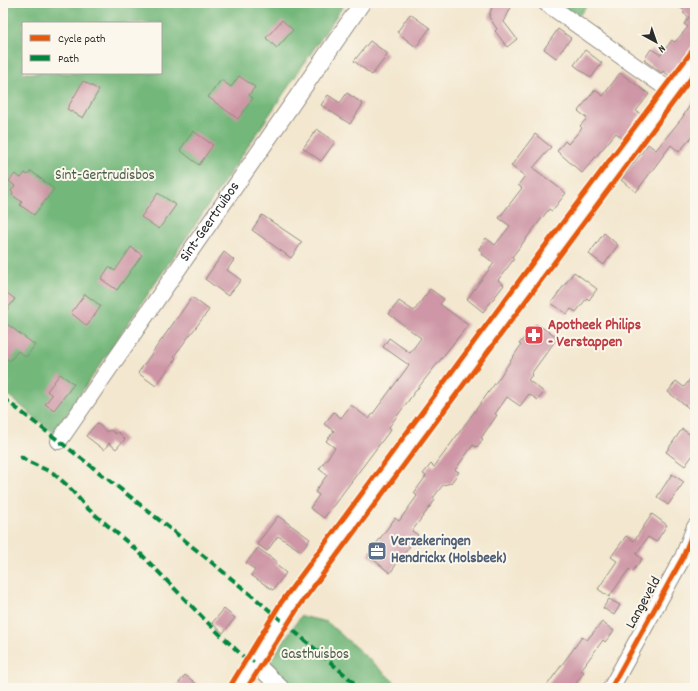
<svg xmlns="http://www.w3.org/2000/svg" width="698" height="691" font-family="Dekko,sans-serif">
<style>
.forest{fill:#73b77a;stroke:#4f7152;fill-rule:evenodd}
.building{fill:#ce96a6}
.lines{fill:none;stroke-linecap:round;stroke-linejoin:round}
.minor-casing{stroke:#8f897d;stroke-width:18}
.minor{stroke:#fff;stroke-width:16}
.quiet{stroke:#00873e;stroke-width:4;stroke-dasharray:8 4;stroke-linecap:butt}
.cycleway-casing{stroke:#fbf7ec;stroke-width:8}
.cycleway{stroke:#e8590c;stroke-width:5}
.labels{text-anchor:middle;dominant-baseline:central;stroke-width:4;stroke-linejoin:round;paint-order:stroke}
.park-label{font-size:15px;fill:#495e49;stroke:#fbf7ec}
.street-label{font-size:15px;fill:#2b2b2b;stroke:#fbf7ec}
.health-label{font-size:15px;font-weight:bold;fill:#be3a42;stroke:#fbf7ec;text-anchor:start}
.service-label{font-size:15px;font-weight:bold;fill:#4e5e75;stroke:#fbf7ec;text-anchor:start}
</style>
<rect width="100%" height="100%" fill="#fbf7ec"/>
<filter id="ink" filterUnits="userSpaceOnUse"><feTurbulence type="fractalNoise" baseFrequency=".025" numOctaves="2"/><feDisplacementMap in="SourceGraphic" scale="8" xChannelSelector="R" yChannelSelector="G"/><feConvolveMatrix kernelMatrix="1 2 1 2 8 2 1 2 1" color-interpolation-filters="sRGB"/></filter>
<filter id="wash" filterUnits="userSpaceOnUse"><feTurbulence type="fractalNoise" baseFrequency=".012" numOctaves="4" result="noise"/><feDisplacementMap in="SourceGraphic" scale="16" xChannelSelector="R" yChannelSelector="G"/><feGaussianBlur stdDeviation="0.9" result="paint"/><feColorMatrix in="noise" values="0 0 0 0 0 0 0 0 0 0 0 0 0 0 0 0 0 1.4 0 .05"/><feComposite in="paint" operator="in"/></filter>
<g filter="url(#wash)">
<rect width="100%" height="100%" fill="#f3e7cf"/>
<path class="forest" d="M3 3H345L54 433 3 391ZM23 23H161V73H23Z
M559 3H589L577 18Z
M301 616 327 622 401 688H284L264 669Z"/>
<g id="blocks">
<path class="building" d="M493 3H513L504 22 517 39 507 47 495 31 497 29 489 17Z
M674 3H695V45L671 77 663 71 662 73 644 60 651 49 661 55 672 40 674 42 676 41 688 27 684 24 689 17 683 13 685 11Z
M410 14 430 28 416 47 397 32Z
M282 20 293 30 277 48 266 38Z
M558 29 571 38 556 58 544 49Z
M370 41 388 54 372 75 354 61Z
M585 50 602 63 591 78 574 65Z
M620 73 649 94 636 111 641 114 622 138 616 133 582 173 557 151 565 141 568 144 582 128 580 126 587 118 578 111 595 90 603 96Z
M239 76 255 87 249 95 253 98 238 119 208 97 221 80 231 87Z
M83 81 99 90 83 118 67 109Z
M347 93 363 104 350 124 321 105 328 95 340 103Z
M695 97V133L679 152 671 145 636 192 621 180 648 144 656 150 682 118Z
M317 129 335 142 321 161 303 148Z
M193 131 213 145 199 165 180 150Z
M535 134 551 147 533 168 566 193 552 211 549 209 512 257 514 259 498 280 504 285 483 312 467 299 494 263 482 254 483 252 479 249 486 238 495 245 510 226 499 218 522 188 518 185 525 176 511 166Z
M31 171 54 189 34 215 20 205 22 202 12 195 13 193 11 191 15 186 9 181 15 174 21 178 25 173 28 175Z
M158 193 176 205 159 229 141 217Z
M262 215 302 242 291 258 252 230Z
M604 233 618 245 604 265 589 254Z
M131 247 142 255 117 290 101 279 109 267 115 271Z
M224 252 234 260 227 270 241 280 228 296 205 279Z
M574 272 597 289 589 300 587 298 576 312 571 309 567 314 551 303Z
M430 289 444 299 440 304 468 325 414 393 389 427 391 429 324 518 310 508 319 495 315 492 327 475 319 469 335 448 326 441 334 431 324 424 334 412 341 418 351 405 369 419 409 365 383 347 389 338 410 353 421 338 389 314 399 301 414 311Z
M3 290 15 299 3 315Z
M85 294 101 306 87 326 71 313Z
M192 297 209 310 174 356 176 358 156 386 138 373Z
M3 321 35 345 26 357 18 351 10 361 3 356Z
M536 324 558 337 531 374 532 375 528 380 544 392 538 400 529 394 520 406 507 397 495 414 497 415 481 438 483 439 477 447 473 445 455 470 459 472 451 483 443 485 433 498 435 500 412 531 418 535 390 573 368 555 395 518 399 521 417 496 414 493 426 476 423 474 431 464 434 467 499 378 521 345 519 344Z
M695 373V413L668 392 676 381 684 387Z
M60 374 74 384 54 410 45 404 52 395 47 391Z
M97 423 107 432 110 430 116 434 118 432 125 439 116 449 109 443 104 450 86 436Z
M682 429 695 438V452L685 466 666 452Z
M672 474 684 482 668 505 657 497Z
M652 514 667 525 656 542 648 537 636 554 642 559 632 572 629 569 609 597 598 589 617 561 611 557 626 536 634 541Z
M278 516 310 539 301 551 278 536 267 551 257 544Z
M258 548 277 562 275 564 286 573 273 590 251 575 255 570 246 563Z
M609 599 620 605 614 615 603 608Z
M224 609 235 618 223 633 212 623Z
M602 622 614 631 605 642 603 640 581 670 584 672 577 682 572 688H545L582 637 587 640Z
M185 675 202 688H175Z"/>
</g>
</g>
<g filter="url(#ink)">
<use href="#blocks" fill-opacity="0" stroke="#8f897d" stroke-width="1"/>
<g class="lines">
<defs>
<g id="minor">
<path d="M546 3 672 92"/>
<path id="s1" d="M59 441 362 3"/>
<path d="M254 662 281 688"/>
<path d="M239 688 281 619 695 61"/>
<path d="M611 688 683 557 695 527"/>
</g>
</defs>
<use href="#minor" class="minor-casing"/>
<use href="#minor" class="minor"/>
<path class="quiet" d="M3 398C125 491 245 587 360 688
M20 456 27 461 53 473 69 487 87 508 139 552 207 622 246 659 254 662"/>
<defs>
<path id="cycleway" d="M229 688 280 604 536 258 695 47
M247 688 300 605 695 73
M611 688 683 557 695 527"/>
</defs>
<use href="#cycleway" class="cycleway-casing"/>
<use href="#cycleway" class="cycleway"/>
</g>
</g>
<defs>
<symbol id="pharmacy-square" viewBox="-11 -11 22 22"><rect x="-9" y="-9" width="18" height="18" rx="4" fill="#e0444e" stroke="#fbf7ec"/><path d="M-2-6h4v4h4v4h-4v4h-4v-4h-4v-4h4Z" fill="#fff"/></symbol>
<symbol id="office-square" viewBox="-11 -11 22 22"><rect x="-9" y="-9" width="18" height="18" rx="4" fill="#5c6f8a" stroke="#fbf7ec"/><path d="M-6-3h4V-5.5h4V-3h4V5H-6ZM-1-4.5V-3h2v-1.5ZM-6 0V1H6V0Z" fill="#fff"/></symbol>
</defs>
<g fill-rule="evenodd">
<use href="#pharmacy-square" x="523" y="324" width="22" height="22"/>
<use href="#office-square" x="366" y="540" width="22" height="22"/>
</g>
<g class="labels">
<g class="park-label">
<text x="105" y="176">Sint-Gertrudisbos</text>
<text x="315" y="655">Gasthuisbos</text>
</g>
<g class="street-label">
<text stroke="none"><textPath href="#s1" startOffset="266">Sint-Geertruibos</textPath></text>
<text transform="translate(644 603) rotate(-61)">Langeveld</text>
</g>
<g class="health-label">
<text x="548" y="326">Apotheek Philips<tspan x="548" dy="17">- Verstappen</tspan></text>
</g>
<g class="service-label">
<text x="391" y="542">Verzekeringen<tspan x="391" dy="17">Hendrickx (Holsbeek)</tspan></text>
</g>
</g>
<rect width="698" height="691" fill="none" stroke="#fbf7ec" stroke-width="16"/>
<rect x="22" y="22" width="140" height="52" fill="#fbf7ec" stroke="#a8a59f"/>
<rect x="30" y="35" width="20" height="6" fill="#e8590c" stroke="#a8a59f"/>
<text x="58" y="42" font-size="12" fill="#2b2b2b">Cycle path</text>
<rect x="30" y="55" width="20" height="6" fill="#00873e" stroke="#a8a59f"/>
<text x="58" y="62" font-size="12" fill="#2b2b2b">Path</text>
<g transform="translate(656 42) rotate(140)" stroke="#fbf7ec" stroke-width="3" paint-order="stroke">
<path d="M0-3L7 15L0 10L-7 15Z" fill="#2b2b2b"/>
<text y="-6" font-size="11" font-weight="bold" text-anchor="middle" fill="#2b2b2b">N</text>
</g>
</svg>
